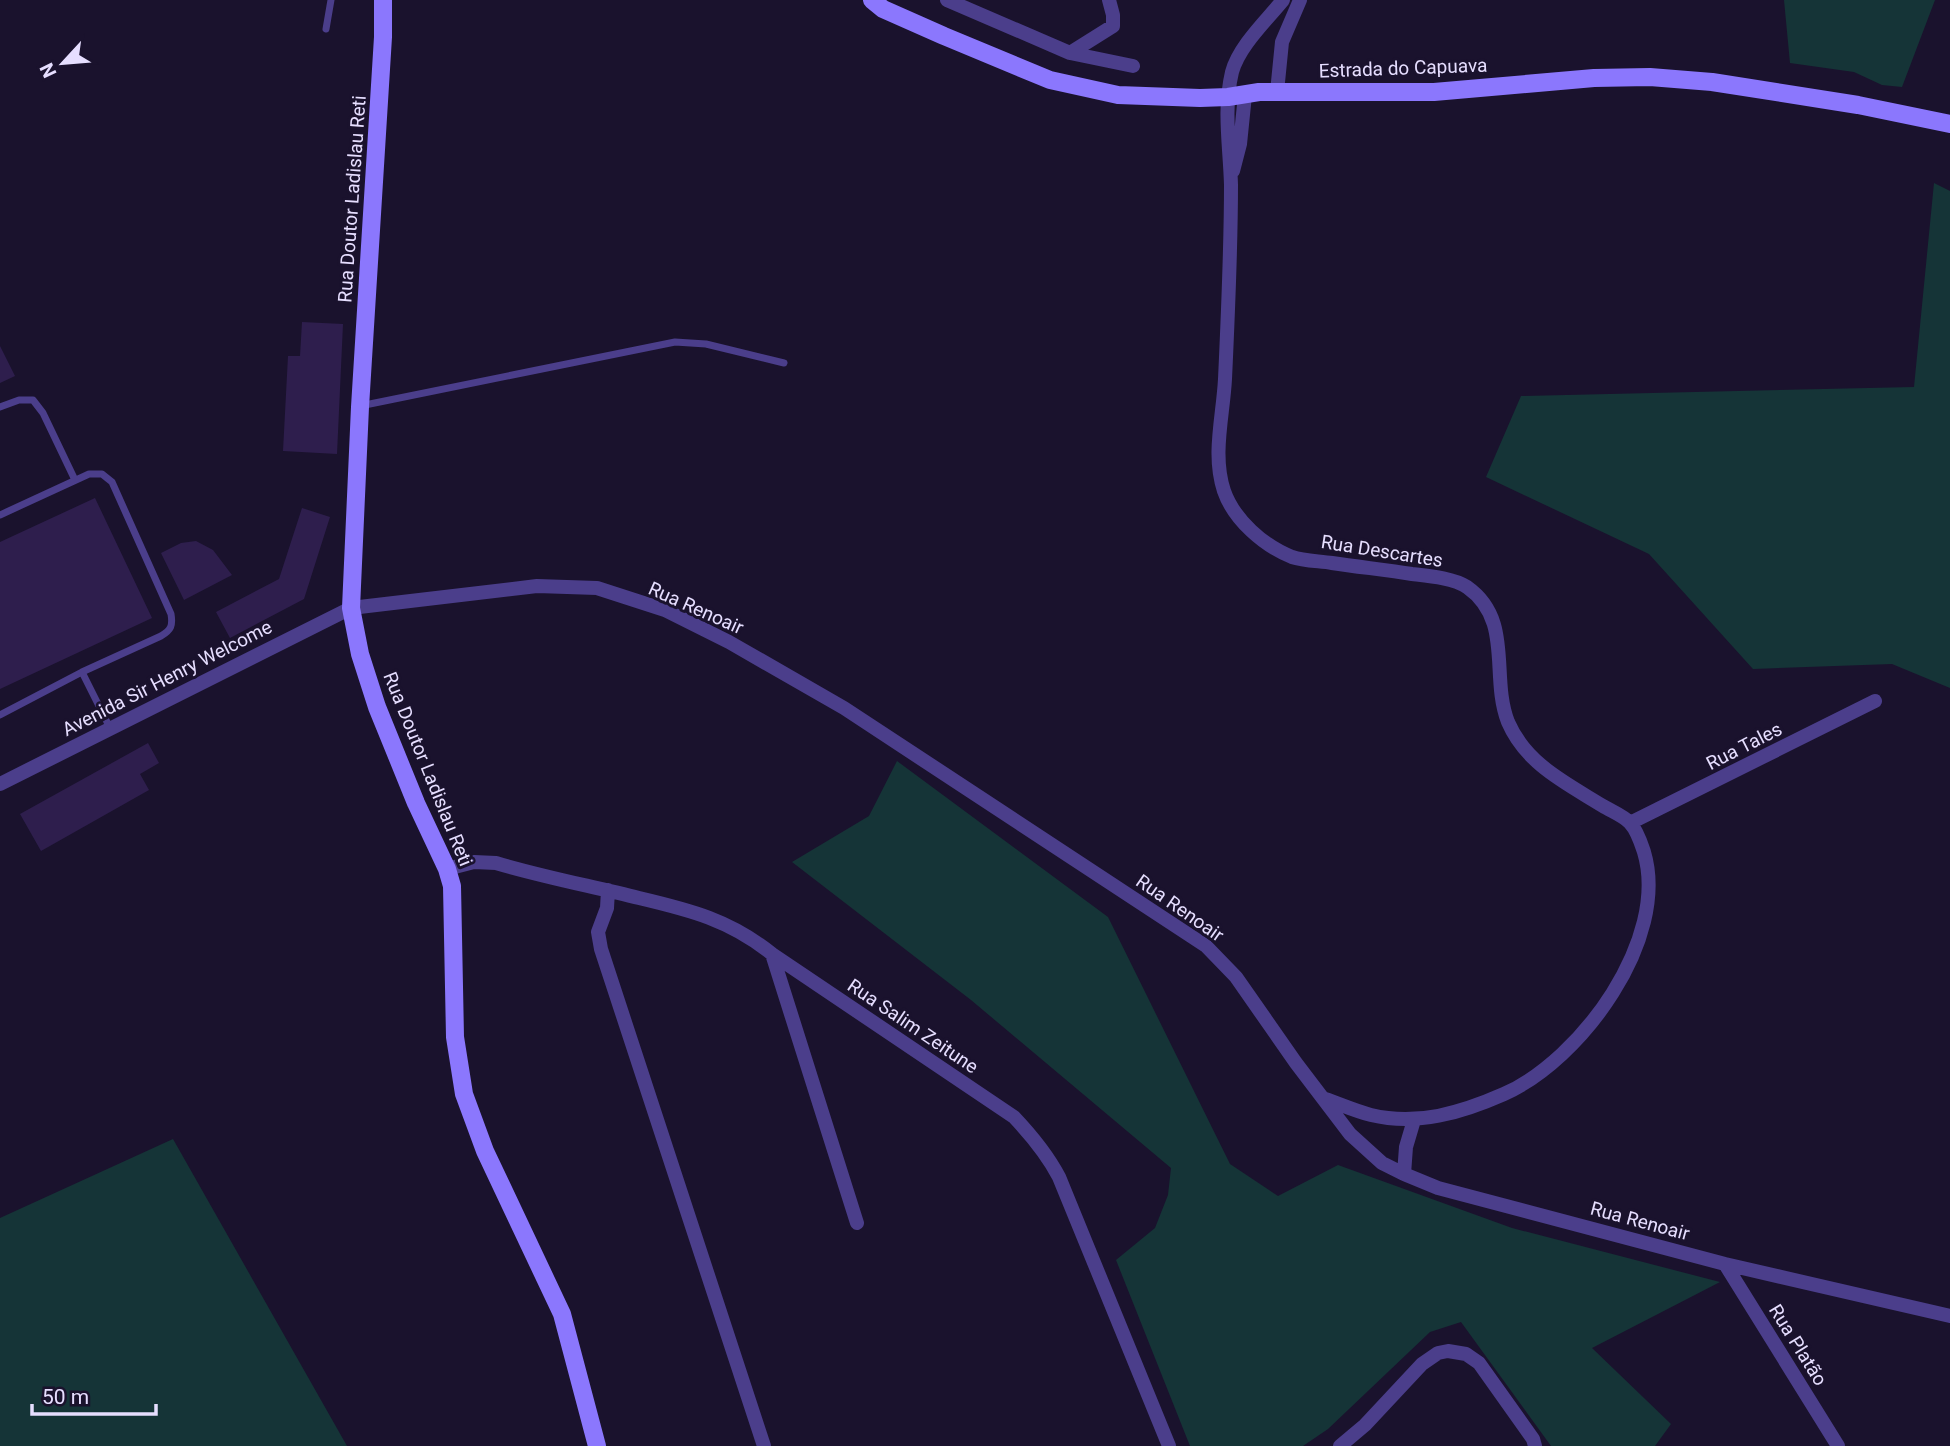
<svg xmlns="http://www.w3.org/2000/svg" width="1950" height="1446" font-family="Roboto,sans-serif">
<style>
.green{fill:#153437}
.building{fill:#2e1e4d}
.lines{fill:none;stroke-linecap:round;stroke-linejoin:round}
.lane{stroke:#4b3e8b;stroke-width:7}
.street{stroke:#4b3e8b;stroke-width:14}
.secondary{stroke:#8b77fd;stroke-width:18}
.labels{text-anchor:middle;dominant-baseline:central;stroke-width:6;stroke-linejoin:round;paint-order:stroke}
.street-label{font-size:19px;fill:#e6deff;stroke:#1a122d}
</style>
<rect width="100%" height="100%" fill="#1a122d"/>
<path class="green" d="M1784 0H1935L1902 87 1882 85 1854 72 1790 63Z
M1934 183 1950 191V688L1892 664 1753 669 1649 554 1486 477 1521 396 1914 387Z
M897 761 1108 917 1230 1164 1278 1196 1338 1165 1512 1228 1720 1282 1592 1348 1671 1424 1655 1446H1551L1461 1322 1430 1332 1328 1429 1303 1446H1190L1116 1260 1155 1228 1168 1195 1171 1168 971 1000 792 862 869 816Z
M173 1139 347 1446H0V1218Z"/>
<path class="building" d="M302 322 343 324 337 454 283 451 288 356H300Z
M0 346 15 376 0 383Z
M95 498 152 618 0 689V542Z
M302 508 330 517 304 599 230 638 216 612 279 579Z
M196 541 213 550 232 575 184 600 161 553 181 543Z
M148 743 159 763 140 774 149 790 41 851 20 814Z"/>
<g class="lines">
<path class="lane" d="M326 29 331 0
M360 406 675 342 706 344 784 363
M0 407 19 400H33L43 413 75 480
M0 515 89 474H102L112 482 171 614C173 626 171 630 161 636L82 672
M0 715 82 672 110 728"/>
<path class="street" d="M947 0 1070 53 1133 66
M1283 0C1266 21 1239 46 1232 72 1223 110 1230 147 1231 185 1231 250 1228 315 1225 379 1223 417 1212 455 1224 491 1234 520 1264 546 1292 557 1304 561 1320 561 1332 563 1359 567 1386 570 1412 574 1429 576 1453 578 1467 587 1514 620 1490 676 1508 722 1526 764 1566 783 1603 806 1611 811 1624 816 1630 823 1637 830 1641 843 1644 852 1670 939 1581 1060 1504 1094 1461 1113 1417 1126 1371 1115 1355 1111 1340 1104 1325 1099
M1070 53 1113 26V15L1109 0
M1277 92 1282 42 1300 0
M1233 171 1240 144 1245 95
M0 784 351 608 537 586 597 588 665 610 729 642 844 708 1206 946 1236 977 1296 1063 1350 1134 1382 1163 1404 1174 1438 1188 1725 1264 1950 1316
M1630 823 1875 701
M447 869 474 862 496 863C543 877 591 886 639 898 690 910 730 920 772 954L1014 1117C1032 1136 1047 1154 1059 1177L1169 1446
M608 890 607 908 598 932 601 949 764 1446
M772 954 857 1223
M1404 1174 1406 1147 1414 1120
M1725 1264 1838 1446
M1340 1446 1365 1425 1422 1364 1438 1353 1448 1351 1466 1354 1479 1363 1533 1439 1535 1446"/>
<path class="secondary" d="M383 0V37L360 407 351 608 360 654 377 707 416 803 447 869 452 886 455 1037 464 1094 485 1151 562 1314 597 1446
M872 0 883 9 944 36 1050 80 1118 95 1200 98 1228 97 1259 92H1434L1594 78 1650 77 1712 82 1858 105 1950 124"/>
</g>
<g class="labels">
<g class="street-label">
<text transform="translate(1403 68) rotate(-2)">Estrada do Capuava</text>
<text transform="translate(352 199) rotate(-86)">Rua Doutor Ladislau Reti</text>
<text transform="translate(1382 551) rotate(9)">Rua Descartes</text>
<text transform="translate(696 608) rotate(24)">Rua Renoair</text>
<text transform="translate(167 678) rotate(-27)">Avenida Sir Henry Welcome</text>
<text transform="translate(1744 746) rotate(-27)">Rua Tales</text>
<text transform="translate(428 769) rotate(68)">Rua Doutor Ladislau Reti</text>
<text transform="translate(1180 908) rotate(35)">Rua Renoair</text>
<text transform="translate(913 1026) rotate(34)">Rua Salim Zeitune</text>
<text transform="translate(1640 1221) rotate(15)">Rua Renoair</text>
<text transform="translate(1798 1345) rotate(58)">Rua Platão</text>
</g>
</g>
<g transform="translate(63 63) rotate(244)" stroke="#1a122d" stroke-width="5" paint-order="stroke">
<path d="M0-5L12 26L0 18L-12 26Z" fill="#e6deff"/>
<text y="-10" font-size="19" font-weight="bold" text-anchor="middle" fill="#e6deff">N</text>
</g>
<path d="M32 1404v10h124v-10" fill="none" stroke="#e6deff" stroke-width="3.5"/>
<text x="42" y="1404" font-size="21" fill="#e6deff" stroke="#1a122d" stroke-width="5" paint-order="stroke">50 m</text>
</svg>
